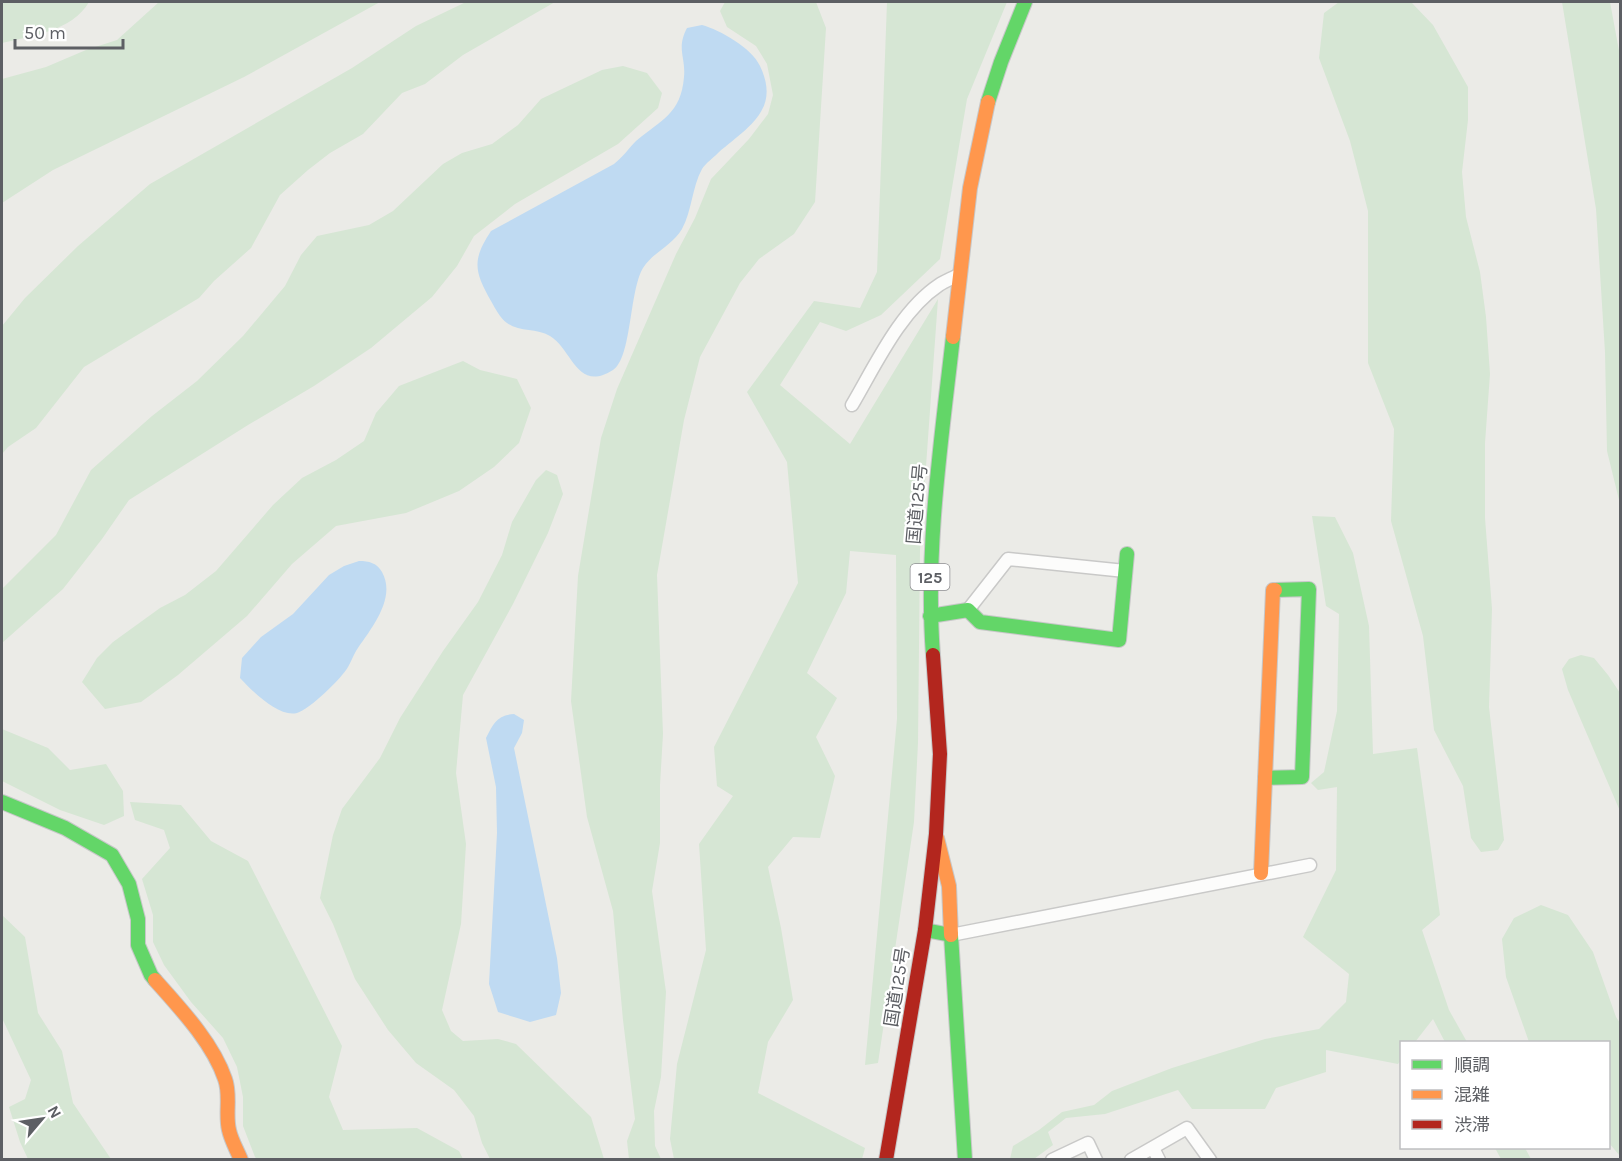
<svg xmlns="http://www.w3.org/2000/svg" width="1622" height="1161" font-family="Karla,'Noto Sans JP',sans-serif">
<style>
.green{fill:#d6e6d4}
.water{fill:#bfdaf2}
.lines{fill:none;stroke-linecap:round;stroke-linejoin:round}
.street-casing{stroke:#c9c9c8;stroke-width:15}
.fast-casing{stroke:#c7c7c8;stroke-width:16}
.slow-casing{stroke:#c7c7c8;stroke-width:16}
.jam-casing{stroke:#c7c7c8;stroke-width:16}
.street{stroke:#fcfcfb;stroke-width:12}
.fast{stroke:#63d668;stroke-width:14}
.slow{stroke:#ff974d;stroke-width:14}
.jam{stroke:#b3261e;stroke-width:14}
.labels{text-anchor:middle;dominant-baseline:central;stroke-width:4.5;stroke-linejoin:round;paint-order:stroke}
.shield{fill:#fff;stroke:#8e8f92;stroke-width:1.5}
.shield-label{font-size:16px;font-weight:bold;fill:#5d5f64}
.street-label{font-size:18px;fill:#5d5f64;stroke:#fff}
</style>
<rect width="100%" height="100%" fill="#ebebe7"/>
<path class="green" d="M2 2H89C72 31 32 36 2 43Z
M159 2H380L244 77 53 170 2 203V79L46 67 86 50 117 40Z
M466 2H555L463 55 425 84 402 93 363 134 330 153 308 170 280 195 251 248 214 281 199 298 84 367 36 428 8 447 2 454V326L25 298 78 246 150 184 352 68 416 26Z
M725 2H816L826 28 815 202 794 234 759 259 740 283 700 357 684 420 657 575 663 734 660 785V843L652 891 666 992 661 1077 654 1111 655 1146 661 1159H629L627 1141 635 1119 623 1020 613 911 587 817 571 701 578 576 601 438 617 389 676 254 695 218 711 179 749 139 768 114 773 95 767 64 756 46 727 27 720 11Z
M887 2H1007L967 99 940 259 881 315 846 331 820 322 780 385 850 444 938 299 920 550 918 743 914 822 878 1063 865 1065 897 719 896 555 850 551 846 593 807 673 837 698 816 737 835 776 820 838 793 837 768 867 781 928 793 1000 768 1042 758 1093 865 1148 862 1159H674L670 1139 677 1064 706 950 699 844 733 796 717 786 714 747 798 583 787 462 747 392 814 301 860 308 877 272Z
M1339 2H1409L1412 3 1433 25 1468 87V120L1462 172 1466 217 1480 272 1486 317 1490 374 1485 443V518L1492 609 1489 707 1504 840 1498 850 1481 852 1471 838 1463 786 1434 730 1423 636 1391 521 1394 429 1368 363V211L1350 141 1319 58 1324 13Z
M1562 2H1610L1620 56V504L1607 451 1605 352 1596 209Z
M623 66 647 73 662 93 658 108 618 144 515 204 474 236 457 266 432 297 371 348 314 386 248 425 129 500 102 539 63 589 2 643V589L56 535 91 470 152 416 197 381 243 336 285 286 301 255 317 236 369 225 393 211 443 164 462 153 492 144 518 125 541 99 602 70Z
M463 361 480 370 517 379 531 408 519 443 494 467 459 491 406 513 336 526 292 564 247 616 178 675 141 702 105 709 82 682 97 658 113 642 160 608 185 595 216 571 273 505 302 478 336 460 364 441 376 413 399 386Z
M546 470 557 475 563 494 548 533 513 604 463 695 456 773 466 844 461 924 442 1010 451 1031 463 1041 498 1039 516 1044 591 1117 604 1159H490L482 1143 474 1116 454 1090 416 1063 388 1030 355 979 333 924 320 898 333 835 342 809 380 758 400 718 443 651 478 602 502 555 512 522 536 480Z
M1312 516 1335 517 1353 553 1369 626 1373 754 1417 748 1440 915 1422 930 1449 1010 1467 1042H1445L1433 1019 1415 1042H1402L1401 1060 1398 1064 1326 1050V1072L1276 1088 1265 1109H1192L1178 1090 1105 1114 1066 1118 1048 1132 1053 1145 1034 1159H1010L1013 1146 1039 1130 1062 1112 1094 1105 1112 1091 1172 1068 1265 1039 1319 1029 1346 1002 1349 974 1303 937 1336 870 1337 787 1318 790 1311 783 1324 772 1337 711 1339 614 1326 606Z
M1581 655 1594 658 1608 675 1620 693V811L1568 690 1562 669 1569 659Z
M2 729 48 748 70 770 106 764 123 791 124 816 104 825 60 810 2 781Z
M130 802 181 805 211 841 248 861 342 1046 329 1097 343 1130 417 1128 459 1151 463 1159 258 1160 255 1157 243 1126V1097L237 1067 223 1038 191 1002 164 965 153 942V915L142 879 170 848 164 830 135 820Z
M1541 905 1568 915 1593 952 1616 1017 1620 1023V1156L1609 1143 1608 1042H1529L1506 977 1502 939 1514 918Z
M2 915 25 937 38 1013 62 1051 73 1103 111 1159H28L20 1142 9 1107 25 1099 31 1080 2 1018Z
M1495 1148H1525L1531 1159H1501Z"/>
<path class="water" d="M702 25C720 30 752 48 760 66 781 110 748 127 718 153 713 158 706 163 702 169 692 187 692 211 682 229 672 246 653 252 643 268 629 291 632 358 613 370 577 393 572 349 550 336 537 328 519 332 507 323 500 318 495 308 491 301 474 271 472 260 491 231L614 164C623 157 628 149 636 141 661 120 681 114 684 77 686 57 676 49 687 28Z
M359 561C369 561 377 563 382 572 397 599 370 630 356 651 353 656 351 662 348 667 342 678 309 710 297 713 279 718 251 690 240 678L242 658 261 637 293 614 329 575 344 566Z
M514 714 524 720 522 733 514 748 557 958 561 993 556 1015 530 1022 498 1012 489 984 497 833 496 787 486 738C493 724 497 715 514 714Z"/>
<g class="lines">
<defs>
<path id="street" d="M852 405C875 366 900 311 939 285 945 281 953 278 960 274
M968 610 1008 559 1125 571
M951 935 1310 865
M1153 1148 1159 1160
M1052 1160 1088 1143 1096 1160
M1131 1160 1187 1128 1210 1160"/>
<path id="fast" d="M988 102 1001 62 1025 2
M930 616 968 610 980 622 1119 640 1127 554
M933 655C925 549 941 443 953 337
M1265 778 1302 777 1309 589 1275 590
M2 802 65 828 112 855 129 884 138 919V945L151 975 155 980
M925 930 951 935 965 1160"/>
<path id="slow" d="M953 337 970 188 988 102
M937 838 949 886 951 935
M1261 873 1273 590H1275
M155 980C180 1008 213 1043 225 1079 231 1095 225 1114 229 1130 231 1140 237 1150 241 1160"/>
<path id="jam" d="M886 1160 925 930 936 834 940 754 933 655"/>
</defs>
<use href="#street" class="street-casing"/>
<use href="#fast" class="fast-casing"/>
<use href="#slow" class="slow-casing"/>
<use href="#jam" class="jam-casing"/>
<use href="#street" class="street"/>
<use href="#fast" class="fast"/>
<use href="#slow" class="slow"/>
<use href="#jam" class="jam"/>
</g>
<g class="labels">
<rect class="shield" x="910.5" y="564" width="39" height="26" rx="4.5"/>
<g class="shield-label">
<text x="930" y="577">125</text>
</g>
<g class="street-label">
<text transform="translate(917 504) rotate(-85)">国道125号</text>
<text transform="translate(897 987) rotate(-81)">国道125号</text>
</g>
</g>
<rect width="1622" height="1161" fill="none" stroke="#5d5f64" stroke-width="6"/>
<rect x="1400" y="1041" width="210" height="108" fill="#ffffff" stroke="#bebfc1" stroke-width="1.5"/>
<rect x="1412" y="1060" width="30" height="9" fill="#63d668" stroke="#bebfc1" stroke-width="1.5"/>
<text x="1454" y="1071" font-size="18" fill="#5d5f64">順調</text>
<rect x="1412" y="1090" width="30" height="9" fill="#ff974d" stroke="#bebfc1" stroke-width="1.5"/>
<text x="1454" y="1101" font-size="18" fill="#5d5f64">混雑</text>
<rect x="1412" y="1120" width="30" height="9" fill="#b3261e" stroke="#bebfc1" stroke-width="1.5"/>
<text x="1454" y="1131" font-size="18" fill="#5d5f64">渋滞</text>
<g transform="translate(42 1119) rotate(61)" stroke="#ffffff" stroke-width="4.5" paint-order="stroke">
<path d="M0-4.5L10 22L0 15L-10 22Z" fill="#5d5f64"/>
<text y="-9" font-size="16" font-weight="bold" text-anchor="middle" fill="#5d5f64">N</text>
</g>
<path d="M15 39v9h108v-9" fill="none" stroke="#5d5f64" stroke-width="3"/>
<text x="24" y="39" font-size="18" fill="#5d5f64" stroke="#ffffff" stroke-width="4.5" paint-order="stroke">50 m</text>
</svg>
